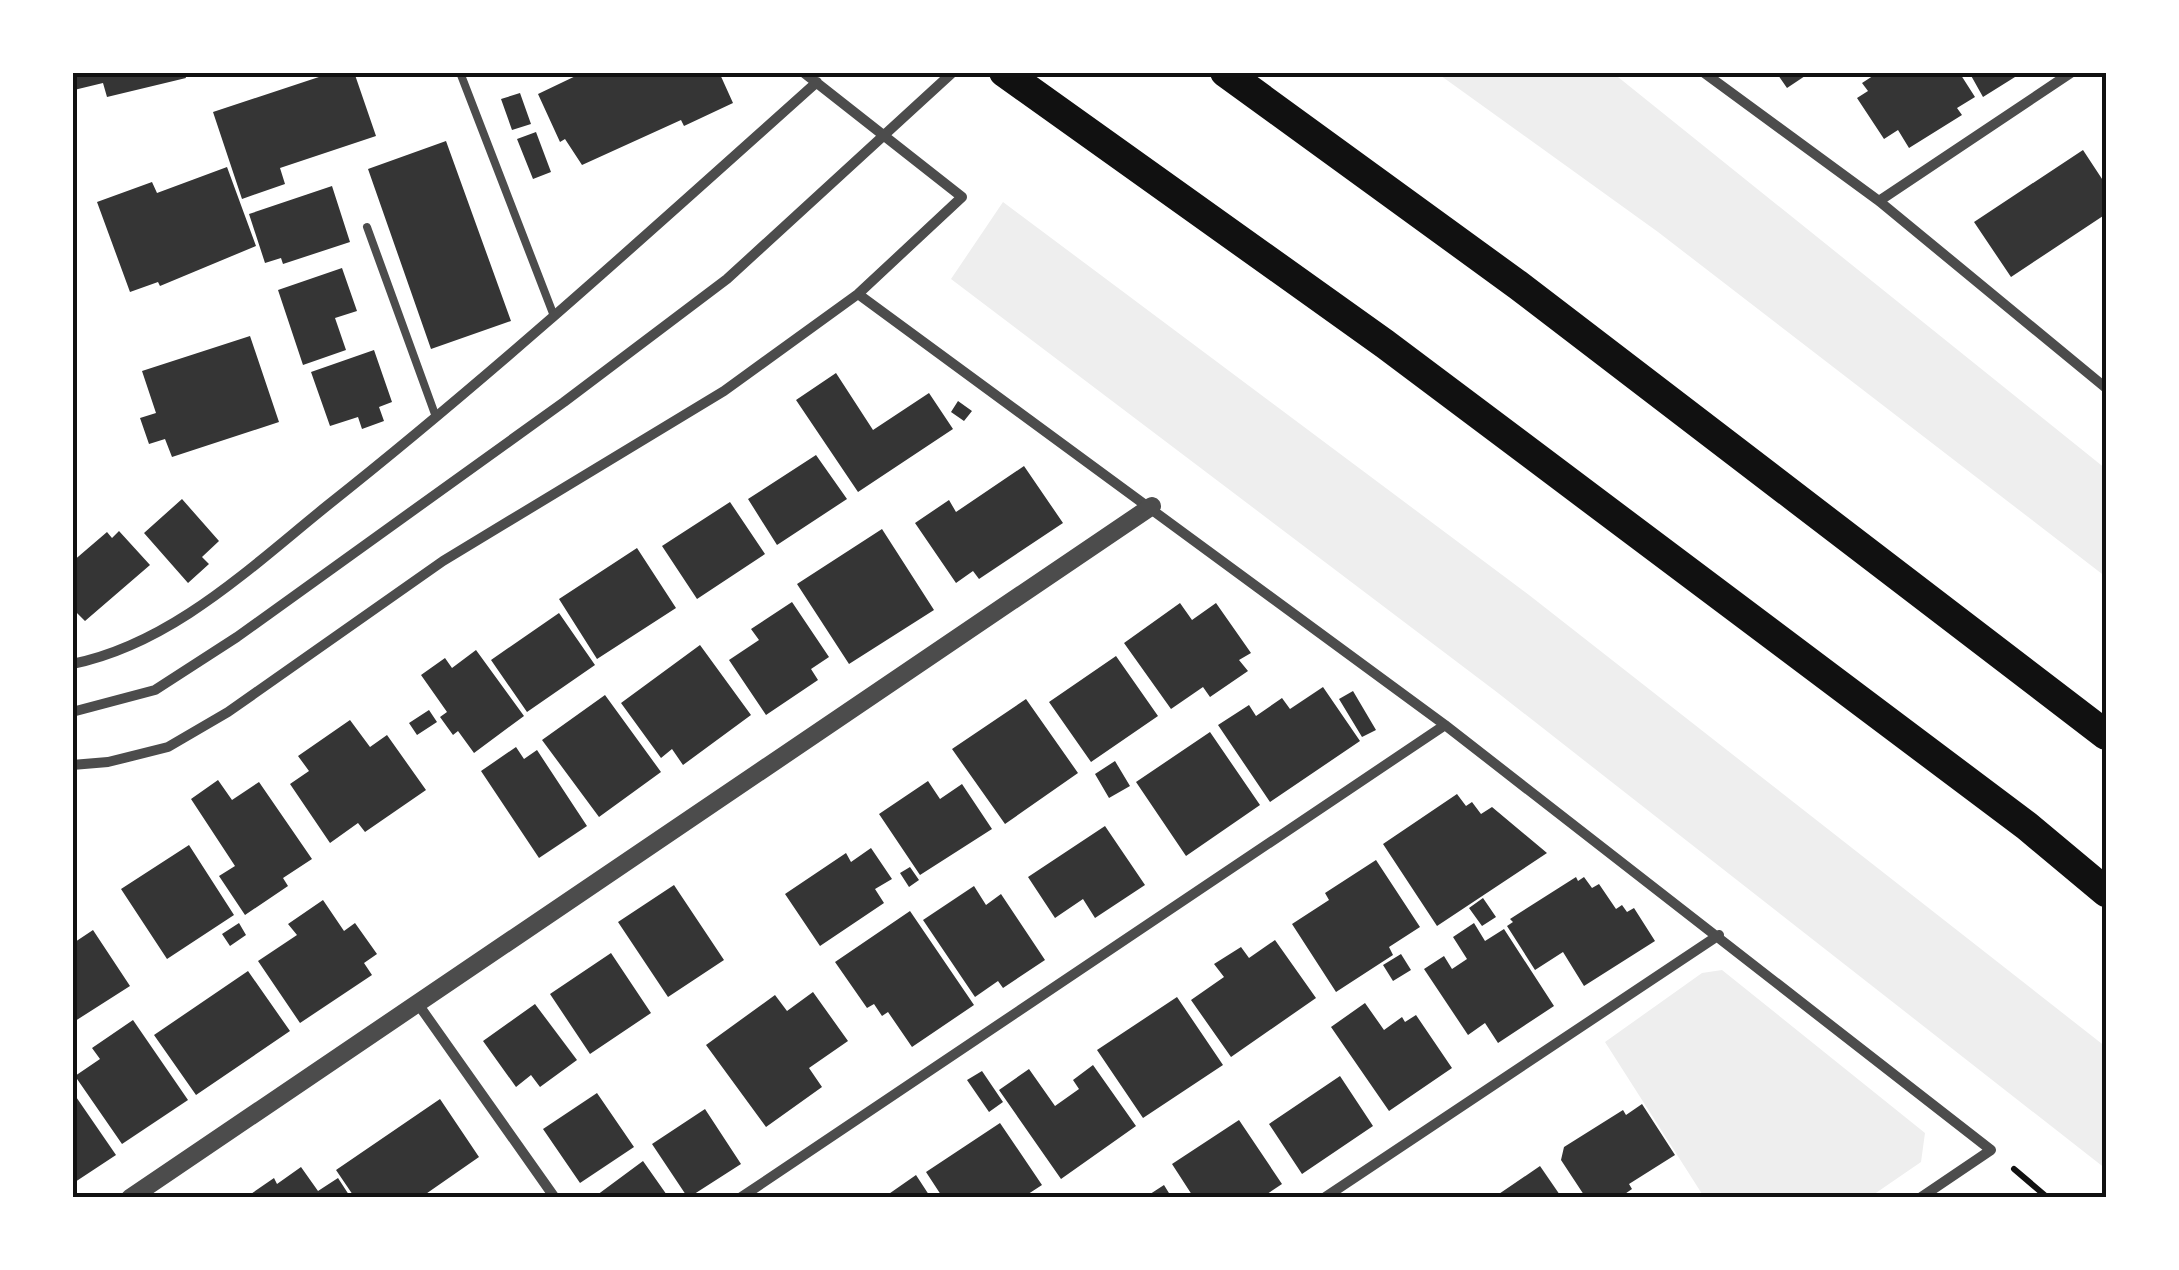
<svg xmlns="http://www.w3.org/2000/svg" width="2179" height="1270" font-family="'DM Sans',sans-serif">
<style>
.green{fill:#eee}
.building{fill:#353535}
.lines{fill:none;stroke-linecap:round;stroke-linejoin:round}
.path{stroke:#111;stroke-width:6}
.service{stroke:#4c4c4c;stroke-width:8}
.minor{stroke:#4c4c4c;stroke-width:10}
.tertiary{stroke:#4c4c4c;stroke-width:18}
.motorway{stroke:#111;stroke-width:30}
.neatline{fill:none;stroke:#111;stroke-width:4}
</style>
<rect width="100%" height="100%" fill="#fff"/>
<path class="green" d="M1437 73H1613L2106 469V577L1658 232Z
M1003 202 1529 595 2106 1047V1169L1498 693 951 279Z
M1722 970 1925 1133 1921 1162 1870 1197H1704L1605 1042 1702 973Z"/>
<path class="building" d="M72 72H184L186 78 107 97 103 83 74 90Z
M334 72H354L376 136 280 168 285 184 242 199 213 112Z
M584 72H719L733 103 684 126 681 120 582 165 565 139 560 142 538 94Z
M1776 72H1811L1787 88Z
M1879 72H1959L1975 97 1957 108 1962 115 1909 148 1898 130 1884 139 1857 98 1868 91 1862 83Z
M1969 72H2023L1983 97Z
M520 93 531 124 512 130 501 99Z
M536 132 551 172 533 179 517 139Z
M446 141 511 321 431 349 368 169Z
M2083 150 2106 185V214L2011 277 1974 222Z
M227 167 256 246 160 286 158 282 130 292 97 202 152 182 157 193Z
M332 186 350 242 283 264 281 258 265 263 249 214Z
M342 268 357 311 335 318 346 350 303 365 278 290Z
M250 336 279 422 172 457 165 439 149 444 140 418 156 413 142 371Z
M374 350 392 402 379 407 384 421 362 429 358 417 330 426 311 372Z
M836 373 873 430 929 393 953 429 858 492 796 400Z
M958 401 972 411 964 421 951 412Z
M816 455 847 499 777 545 748 499Z
M1024 466 1063 523 979 579 973 571 956 583 915 523 949 500 956 512Z
M182 499 219 541 202 557 209 564 188 583 144 533Z
M730 502 765 554 697 599 662 546Z
M882 529 934 610 849 664 797 584Z
M119 531 150 565 85 621 72 608V562L107 532 112 538Z
M637 548 676 608 597 659 559 599Z
M792 602 829 657 811 669 818 680 766 715 729 660 759 640 751 629Z
M1180 603 1192 620 1216 603 1251 653 1239 660 1248 671 1210 697 1203 687 1171 709 1124 643Z
M559 613 595 665 527 712 491 660Z
M700 645 751 715 683 765 672 749 661 758 621 703Z
M476 650 524 716 474 753 458 731 453 735 440 717 447 712 421 675 445 658 452 668Z
M1116 656 1158 716 1091 762 1049 702Z
M1323 687 1360 741 1270 802 1218 725 1249 705 1256 716 1282 698 1290 709Z
M1353 691 1376 730 1362 737 1339 699Z
M605 695 661 772 599 817 542 740Z
M1026 699 1078 773 1005 824 952 749Z
M429 710 437 722 417 735 409 723Z
M350 720 370 747 387 735 426 790 365 832 358 823 330 843 290 784 309 771 298 756Z
M1210 732 1260 805 1186 856 1136 782Z
M516 747 524 759 537 750 587 826 539 858 481 771Z
M1115 761 1130 786 1109 798 1095 774Z
M218 780 232 800 259 782 312 859 283 878 288 886 245 915 219 876 235 866 191 799Z
M928 781 940 799 962 784 992 829 920 875 879 814Z
M1457 794 1466 806 1472 802 1481 814 1492 807 1547 853 1437 926 1383 844Z
M1105 826 1145 885 1095 918 1083 899 1055 918 1028 877Z
M189 845 234 915 167 959 121 889Z
M871 848 892 879 875 889 884 903 820 946 785 894 846 853 851 862Z
M1376 860 1420 927 1389 947 1393 955 1336 992 1292 924 1329 900 1325 893Z
M910 867 919 880 909 887 900 873Z
M1576 877 1578 881 1584 877 1592 888 1599 884 1616 909 1622 905 1627 912 1634 908 1655 941 1584 986 1563 952 1535 970 1507 926 1513 922 1510 919Z
M674 885 724 960 668 997 618 922Z
M974 886 986 905 1001 894 1045 960 1003 988 998 981 975 997 923 920Z
M1483 898 1496 917 1482 926 1469 908Z
M323 900 344 931 355 923 377 954 364 963 372 975 300 1023 258 961 297 935 288 924Z
M910 911 974 1005 912 1047 888 1012 882 1016 874 1004 867 1008 835 962Z
M239 923 246 935 230 946 222 934Z
M1474 923 1485 941 1504 929 1554 1006 1498 1043 1485 1023 1468 1035 1424 969 1444 956 1452 969 1467 959 1453 937Z
M93 930 130 986 72 1023V944Z
M1275 940 1316 998 1231 1057 1191 1000 1224 977 1214 964 1241 947 1249 958Z
M611 953 651 1013 590 1054 550 994Z
M1401 954 1411 970 1393 981 1383 965Z
M248 971 290 1031 196 1095 154 1035Z
M813 992 848 1041 809 1068 822 1087 766 1127 706 1045 775 995 787 1011Z
M1177 997 1223 1065 1143 1118 1097 1050Z
M1365 1003 1384 1030 1402 1017 1405 1022 1416 1015 1452 1068 1389 1111 1331 1027Z
M535 1004 577 1060 540 1087 531 1075 516 1087 483 1041Z
M133 1020 188 1100 122 1144 75 1076 100 1059 92 1048Z
M1093 1065 1136 1126 1061 1179 999 1090 1029 1069 1055 1106 1079 1089 1073 1080Z
M982 1071 1003 1102 989 1112 967 1080Z
M1340 1076 1373 1126 1302 1174 1269 1124Z
M72 1091 116 1155 72 1184Z
M597 1093 634 1147 580 1183 543 1129Z
M440 1099 479 1157 420 1198H355L336 1170Z
M1642 1104 1675 1155 1629 1184 1632 1189 1619 1198H1586L1561 1160 1564 1147 1623 1110 1626 1115Z
M705 1109 741 1164 688 1198 652 1144Z
M1239 1120 1282 1184 1261 1198H1194L1172 1164Z
M1000 1123 1042 1185 1022 1198H943L926 1172Z
M643 1161 669 1198H593Z
M1540 1166 1562 1198H1493Z
M301 1167 318 1191 338 1178 351 1198H245L274 1178 277 1184Z
M916 1175 931 1198H883Z
M1164 1185 1172 1198H1144Z"/>
<g class="lines">
<path class="path" d="M2014 1169 2048 1198"/>
<path class="service" d="M461 75 554 316
M367 227 436 417"/>
<path class="minor" d="M1703 72 1879 201 2106 388
M1879 201 2072 72
M858 294 1445 725 1991 1150 1920 1198
M72 664C172 644 252 566 328 505 497 371 656 226 817 82
M72 712 155 690 237 637 564 402 727 279 953 72
M72 765 108 762 168 747 228 712 443 561 724 391 858 294 962 197 803 72
M418 1004 555 1198
M740 1198 1445 725
M1324 1198 1719 935"/>
<path class="tertiary" d="M130 1198 1152 506"/>
<path class="motorway" d="M1004 72 1385 344 2027 826 2106 892
M1225 72 1518 285 2106 735"/>
</g>
<rect width="2179" height="1270" fill="none" stroke="#ffffff" stroke-width="150"/>
<rect x="75" y="75" width="2029" height="1120" class="neatline"/>
</svg>
